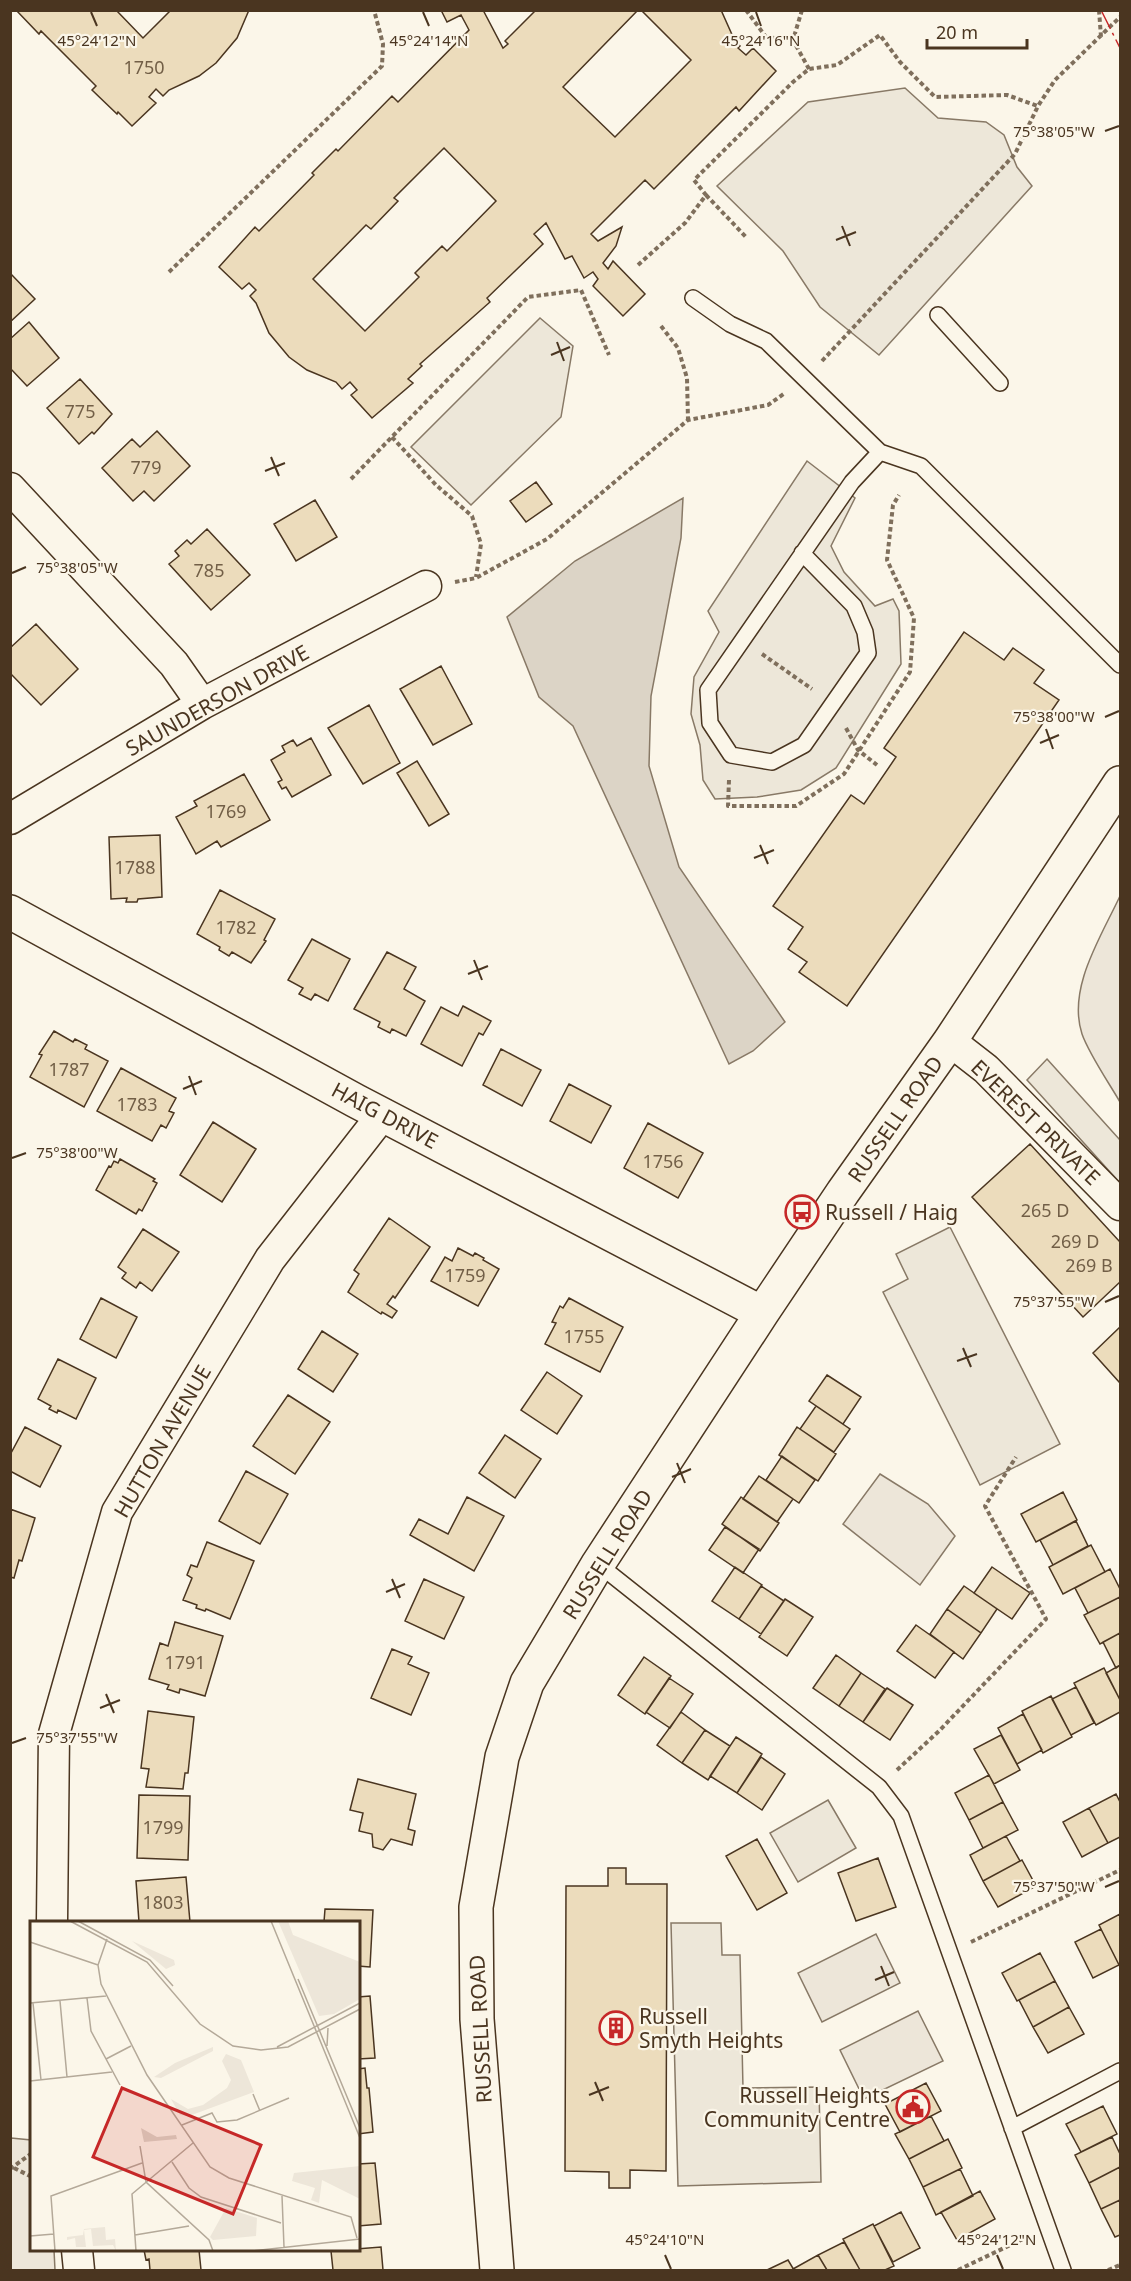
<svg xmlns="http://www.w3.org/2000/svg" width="1131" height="2281" font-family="'Noto Sans',sans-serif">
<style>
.green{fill:#ede6d9;stroke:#887966;stroke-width:1.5}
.parking{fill:#ede7d9;stroke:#887966;stroke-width:1.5}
.water{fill:#dcd4c6;stroke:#887966;stroke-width:1.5}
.building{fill:#ecdcbc;stroke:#4a3520;stroke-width:1.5;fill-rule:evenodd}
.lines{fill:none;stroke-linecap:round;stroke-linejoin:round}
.service-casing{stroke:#4a3520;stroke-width:18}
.minor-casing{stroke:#4a3520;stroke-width:33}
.tertiary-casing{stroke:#4a3520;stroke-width:36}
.path{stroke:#7f6f5c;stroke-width:4;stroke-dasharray:4.5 3;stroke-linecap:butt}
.service{stroke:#fbf6e9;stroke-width:15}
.minor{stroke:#fbf6e9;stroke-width:30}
.tertiary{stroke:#fbf6e9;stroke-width:33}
.power{stroke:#c62828;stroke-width:1.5;stroke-dasharray:21 4.5 3 4.5;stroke-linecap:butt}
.ticks{fill:none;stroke:#4a3520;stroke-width:2}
.labels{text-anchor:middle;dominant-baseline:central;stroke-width:4.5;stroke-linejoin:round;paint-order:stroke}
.number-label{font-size:18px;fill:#725f47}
.street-label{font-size:21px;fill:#4a3520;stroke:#fbf6e9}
.poi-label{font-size:21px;fill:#4a3520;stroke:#fbf6e9;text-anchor:start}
.inset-road{fill:none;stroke:#b4a999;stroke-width:1.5}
.view{fill:#c62828;fill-opacity:0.15;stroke:#c62828;stroke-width:3}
.inset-edge{fill:none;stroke:#4a3520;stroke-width:3}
.ticks-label{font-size:15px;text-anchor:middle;fill:#4a3520;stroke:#fbf6e9;stroke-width:4.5;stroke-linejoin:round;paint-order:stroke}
</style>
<rect width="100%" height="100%" fill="#fbf6e9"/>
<path class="green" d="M1120 896V1102C1109 1083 1089 1054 1082 1034 1067 988 1101 937 1120 896Z
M880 1474 928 1504 955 1536 920 1585 843 1524Z
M876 1934 900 1983 822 2022 798 1973Z
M918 2011 943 2061 864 2099 840 2050Z
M11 2138 31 2140 32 2250H54L55 2270H11Z"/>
<path class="parking" d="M905 88 938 118 986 122 1004 135 1017 167 1032 186 879 355 820 307 783 251 717 186 808 102Z
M540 318 573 346 561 417 471 505 411 447Z
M807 461 855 498 831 546 844 572 875 606 893 599 899 611 901 664 836 768 801 790 757 797 715 799 703 780 700 745 691 714 694 677 719 632 708 611Z
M1047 1059 1120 1140V1183L1027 1080Z
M950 1227 1060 1444 980 1485 883 1292 908 1279 896 1254Z
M828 1800 856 1848 798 1882 770 1833Z
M671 1923H721L722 1955H740L743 2088 819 2087 821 2182 678 2186Z"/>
<path class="water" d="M683 498 681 538 651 696 649 766 679 867 785 1022 753 1051 729 1064 573 726 539 697 507 617 575 561Z"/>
<path class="building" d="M16 10H116L143 38 171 10H249L237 38 216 63 199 76 169 90 163 96 156 89 149 97 156 103 132 126 118 112 117 114 92 90 96 86 41 31 39 34Z
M441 10H483L503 48 508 44 505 41 536 10H638L563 87 615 137 691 60 641 10H721L734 39 740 46 738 48 746 55 753 48 776 71 739 111 736 107 654 189 645 180 591 234 598 241 622 227 616 246 603 263 608 269 613 261 645 294 623 316 593 286 598 279 593 272 584 278 572 256 565 259 546 223 534 234 543 244 487 298 490 302 420 364 422 366 408 379 413 383 372 418 351 395 357 390 350 382 342 389 336 382 307 370 289 357 269 333 256 303 250 296 256 290 249 283 242 289 219 267 255 227 259 231 314 175 312 173 336 149 338 151 392 96 398 102 469 30 461 15 447 22ZM444 148 496 201 447 251 442 246 415 273 419 277 365 331 313 279 366 225 371 229 398 201 394 198Z
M10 273 35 299 10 322Z
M29 322 59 358 27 386 10 368V339Z
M80 379 112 414 94 434 92 432 79 444 47 408Z
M157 431 190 466 154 501 144 491 133 501 102 468 132 439 140 447Z
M536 482 552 504 526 522 510 501Z
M315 500 337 537 296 561 274 524Z
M207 529 250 575 211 610 169 564 179 556 175 551 187 540 191 544Z
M36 624 78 669 41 705 10 673V648Z
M964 632 1004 660 1013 648 1044 670 1034 683 1059 700 847 1006 799 972 807 962 788 949 803 927 773 906 851 795 864 804 896 757 884 748Z
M441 666 472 724 433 745 400 689Z
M369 705 400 763 363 784 328 728Z
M311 738 331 775 292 797 286 787 282 789 278 782 282 780 271 760 285 752 282 746 293 740 297 746Z
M417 761 449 814 429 826 397 773Z
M244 774 270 820 221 847 217 841 196 854 176 817 197 806 194 801Z
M160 835 162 897 138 899 137 902H126L127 898 111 899 109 837Z
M220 890 275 919 264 940 266 941 251 963 232 952 229 956 219 950 220 947 197 934Z
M312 939 350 959 328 1001 315 994 311 1000 299 994 303 988 288 980Z
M387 952 416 967 404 989 425 1001 406 1036 392 1029 390 1033 378 1027 380 1022 354 1009Z
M463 1006 491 1021 483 1035 479 1033 462 1066 421 1044 441 1007 458 1016Z
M54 1031 73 1042 75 1039 87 1045 85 1049 108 1061 84 1107 30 1077 42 1055 39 1054Z
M501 1049 541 1070 522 1106 483 1085Z
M121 1068 176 1098 169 1111 174 1113 166 1128 161 1125 152 1141 97 1111Z
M569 1084 611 1106 591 1143 550 1121Z
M213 1122 256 1149 222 1202 180 1175Z
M648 1123 703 1153 678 1198 624 1168Z
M1030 1144 1120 1242V1282L1083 1317 972 1197Z
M120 1159 155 1179 153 1181 157 1183 142 1211 139 1209 136 1214 96 1190 109 1166 111 1167 114 1161 118 1163Z
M389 1218 430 1247 395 1298 393 1296 387 1304 397 1311 392 1318 382 1312 381 1314 348 1292 359 1274 354 1270Z
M143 1229 179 1252 152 1291 140 1282 136 1288 122 1278 126 1273 118 1267Z
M458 1248 473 1256 475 1253 484 1258 483 1260 499 1269 478 1306 431 1281 445 1257 452 1261Z
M101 1298 137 1317 116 1358 80 1339Z
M569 1298 623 1327 600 1372 545 1344 556 1323 552 1322 560 1306 563 1308Z
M1120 1327V1383L1093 1353Z
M322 1331 358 1354 333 1392 298 1369Z
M58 1359 96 1378 76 1419 58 1410 57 1413 49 1409 51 1406 38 1399Z
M547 1372 582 1396 557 1434 521 1410Z
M827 1375 861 1397 843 1424 809 1401Z
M288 1395 330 1422 295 1474 253 1446Z
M816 1406 850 1429 834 1452 800 1429Z
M25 1427 61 1446 40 1487 10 1471V1455Z
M797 1427 836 1454 818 1481 779 1455Z
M505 1435 541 1459 515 1498 479 1473Z
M782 1456 815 1480 799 1503 766 1480Z
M246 1471 288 1494 260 1544 219 1521Z
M759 1476 793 1499 777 1522 743 1499Z
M1063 1492 1077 1520 1036 1542 1021 1514Z
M467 1497 504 1516 474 1571 410 1535 419 1519 448 1534Z
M741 1497 779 1523 760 1551 722 1524Z
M10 1509 35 1518 22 1561 19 1560 14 1578 10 1577Z
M1076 1521 1088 1546 1053 1565 1040 1540Z
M725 1527 759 1549 743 1573 709 1550Z
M207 1542 254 1561 230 1619 206 1609 205 1611 196 1608 197 1605 183 1600 192 1578 187 1575 191 1565 197 1567Z
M1091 1545 1105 1572 1063 1594 1049 1567Z
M735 1567 762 1585 739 1619 712 1601Z
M992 1567 1030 1593 1012 1619 974 1593Z
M1110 1569 1120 1589V1597L1088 1613 1075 1588Z
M424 1579 464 1597 444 1639 405 1621Z
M761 1586 784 1601 761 1634 739 1619Z
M964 1586 997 1609 981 1633 947 1609Z
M1120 1597V1633L1100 1644 1084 1615Z
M785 1599 813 1617 787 1656 759 1637Z
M947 1609 981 1633 963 1659 930 1634Z
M175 1622 223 1636 205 1696 180 1689 179 1693 167 1689 169 1685 149 1679 160 1643 168 1646Z
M916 1625 954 1652 935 1678 897 1651Z
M1120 1633V1665L1116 1668 1103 1642Z
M392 1649 412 1657 408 1664 429 1673 411 1715 371 1698Z
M836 1655 861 1673 839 1706 813 1688Z
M644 1657 671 1676 645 1714 618 1695Z
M1120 1665V1700L1106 1673Z
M1104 1668 1120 1700V1712L1096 1725 1074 1683Z
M861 1673 885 1689 863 1722 839 1706Z
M669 1678 693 1694 670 1728 646 1712Z
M1076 1687 1094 1723 1071 1735 1052 1699Z
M887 1688 913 1705 890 1740 863 1722Z
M1051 1696 1072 1737 1043 1753 1022 1711Z
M148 1711 194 1717 188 1773H185L183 1789 146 1787 149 1769 141 1768Z
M681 1712 705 1730 682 1763 657 1745Z
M1023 1714 1042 1750 1017 1764 998 1728Z
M705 1730 730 1746 708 1780 682 1763Z
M1001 1735 1020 1770 994 1784 974 1749Z
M736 1737 762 1754 737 1793 710 1776Z
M761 1757 785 1774 762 1810 737 1793Z
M989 1775 1003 1802 969 1820 955 1793Z
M358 1779 416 1794 408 1829 415 1831 412 1845 391 1839 383 1850 373 1847 372 1834 359 1831 363 1813 350 1810Z
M1116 1794 1120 1802V1837L1108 1843 1089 1808Z
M139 1795 190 1796 188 1860 137 1858Z
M1003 1802 1018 1830 983 1848 969 1820Z
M1089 1808 1108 1843 1082 1857 1063 1822Z
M1006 1836 1020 1861 983 1881 970 1855Z
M757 1839 787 1893 757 1910 726 1856Z
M878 1858 896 1907 856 1921 838 1873Z
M1022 1860 1036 1886 998 1907 983 1881Z
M608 1868H626V1884H667L666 2171 630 2170V2188H609V2172L565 2171 566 1886H608Z
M186 1877 190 1922H139L136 1881Z
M325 1909 373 1910 370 1967 358 1966V1922H324Z
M1120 1914V1967L1099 1925Z
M1101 1929 1119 1965 1093 1978 1075 1942Z
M1040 1953 1055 1981 1017 2001 1002 1973Z
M1055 1981 1069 2007 1033 2027 1019 2000Z
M370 1996 375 2058 358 2059V1997Z
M1069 2007 1084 2034 1048 2053 1033 2027Z
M365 2068 367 2088H369L373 2132 358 2134V2069Z
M926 2083 941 2111 900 2132 885 2104Z
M1103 2106 1117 2134 1081 2152 1066 2124Z
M931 2116 944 2141 909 2159 895 2134Z
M1112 2137 1120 2154V2167L1089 2183 1075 2155Z
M948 2139 962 2168 923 2187 909 2159Z
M375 2163 381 2224 358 2226V2164Z
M1120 2167V2200L1101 2209 1089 2183Z
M960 2169 973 2196 936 2215 923 2187Z
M980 2191 995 2219 957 2240 941 2212Z
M1120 2200V2235L1115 2237 1101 2209Z
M901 2212 920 2248 893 2262 874 2226Z
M873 2224 894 2266 885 2270H860L843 2239Z
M844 2242 860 2270H827L818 2255Z
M381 2247 383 2270H333L331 2251Z
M144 2250H199L201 2270H150L149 2259 146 2260Z
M818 2255 827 2270H794L793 2269Z
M788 2260 794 2270H767Z"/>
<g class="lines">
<defs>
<path id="service" d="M693 298 730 324 766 341 880 452 921 466 1120 665
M938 315 1000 383
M802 553 854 606 865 632 868 653 804 745 772 762 731 755 710 723 708 690 852 482 880 452
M598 1564 879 1787 901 1816 1063 2270
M1012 2128 1120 2071"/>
<path id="minor" d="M10 488 174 664 202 704
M10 819 202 704 426 586
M950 1041 986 1069 1120 1205
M52 1922 54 1734 117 1512 270 1259 383 1114
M77 2250 79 2270"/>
<path id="tertiary" d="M10 912 356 1101 762 1313
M497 2270 477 2019 476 1907 502 1757 527 1683 598 1564 762 1313 843 1192 950 1041 1120 783"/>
</defs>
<use href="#service" class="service-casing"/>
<use href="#minor" class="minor-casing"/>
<use href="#tertiary" class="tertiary-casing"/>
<path class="path" d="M746 10 766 37 793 40
M802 10 793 40 809 69
M1099 10 1101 37
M706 195 746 237
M638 265 685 223 706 195 694 180 793 82 809 69 837 65 880 35 900 62 935 97 1007 95 1038 106
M169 272 382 66 383 44 374 10
M661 326 678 348 687 378 688 420
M822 361 1015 154 1038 106 1055 80 1120 17
M392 437 436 485 472 516 481 544 476 577
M351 479 528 297 581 290 609 355
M455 582 476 578 547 539 688 420 768 405 785 393
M762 654 812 689
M846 728 858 750 877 765
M729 780 728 806H796L844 774 910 672 914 618 887 560 893 505 899 495
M897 1770 939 1731 1046 1619 985 1506 1016 1457
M971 1942 1120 1870
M14 2168 32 2177
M10 2169 32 2153
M958 2270 1025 2238
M1108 2270 1120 2265"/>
<use href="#service" class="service"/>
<use href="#minor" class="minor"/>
<use href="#tertiary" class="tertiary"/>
<path class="power" d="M1101 10 1120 48"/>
</g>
<path class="ticks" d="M91 12 97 26M423 12 429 26M756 12 761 26M1105 131 1119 126M842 226 850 246M836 240 856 232M557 342 564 361M551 355 570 347M271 457 279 476M265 471 285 463M12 573 26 567M1105 717 1119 711M1046 729 1053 749M1040 743 1059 735M760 845 768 864M754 858 774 850M474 960 482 980M468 974 488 966M189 1076 196 1095M183 1089 202 1081M12 1158 26 1153M1105 1302 1119 1296M963 1348 971 1367M957 1361 977 1354M677 1463 685 1483M672 1477 691 1469M392 1579 400 1598M386 1592 405 1584M106 1694 114 1713M100 1708 120 1700M12 1743 26 1738M1105 1887 1119 1881M881 1966 889 1986M875 1980 894 1972M595 2082 603 2101M589 2095 609 2087M665 2255 671 2269M997 2255 1003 2269"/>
<defs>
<symbol id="bus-ring" viewBox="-11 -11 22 22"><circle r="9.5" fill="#fbf6e9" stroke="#c62828" stroke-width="1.5"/><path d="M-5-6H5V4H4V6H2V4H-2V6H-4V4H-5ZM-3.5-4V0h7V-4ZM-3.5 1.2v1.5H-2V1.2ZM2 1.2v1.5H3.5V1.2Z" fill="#c62828"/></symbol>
<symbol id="building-ring" viewBox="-11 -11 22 22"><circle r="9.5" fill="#fbf6e9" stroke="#c62828" stroke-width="1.5"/><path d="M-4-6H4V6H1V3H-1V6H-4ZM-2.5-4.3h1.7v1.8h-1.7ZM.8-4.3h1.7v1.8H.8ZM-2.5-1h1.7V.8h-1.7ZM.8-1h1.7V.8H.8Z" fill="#c62828"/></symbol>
<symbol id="civic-ring" viewBox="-11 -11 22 22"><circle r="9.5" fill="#fbf6e9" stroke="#c62828" stroke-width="1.5"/><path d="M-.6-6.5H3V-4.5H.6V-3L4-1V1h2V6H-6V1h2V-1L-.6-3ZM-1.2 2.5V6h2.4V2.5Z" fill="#c62828"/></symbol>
</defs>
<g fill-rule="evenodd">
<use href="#bus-ring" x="783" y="1193" width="38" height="38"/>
<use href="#building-ring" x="597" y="2009" width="38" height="38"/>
<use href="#civic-ring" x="894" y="2088" width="38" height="38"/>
</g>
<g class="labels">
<g class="number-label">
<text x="144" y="67">1750</text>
<text x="80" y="411">775</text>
<text x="146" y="467">779</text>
<text x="209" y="570">785</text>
<text x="226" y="811">1769</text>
<text x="135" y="867">1788</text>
<text x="236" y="927">1782</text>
<text x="69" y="1069">1787</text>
<text x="137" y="1104">1783</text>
<text x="663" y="1161">1756</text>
<text x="1045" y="1210">265 D</text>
<text x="1075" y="1241">269 D</text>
<text x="1089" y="1265">269 B</text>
<text x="465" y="1275">1759</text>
<text x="584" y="1336">1755</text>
<text x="185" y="1662">1791</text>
<text x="163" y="1827">1799</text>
<text x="163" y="1902">1803</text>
</g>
<g class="street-label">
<text transform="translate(217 700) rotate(-29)">SAUNDERSON DRIVE</text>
<text transform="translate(385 1115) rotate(28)">HAIG DRIVE</text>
<text transform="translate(895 1119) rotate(-55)">RUSSELL ROAD</text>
<text transform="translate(1036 1122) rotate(44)">EVEREST PRIVATE</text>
<text transform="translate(162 1441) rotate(-60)">HUTTON AVENUE</text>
<text transform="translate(607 1554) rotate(-58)">RUSSELL ROAD</text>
<text transform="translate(480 2029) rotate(-93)">RUSSELL ROAD</text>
</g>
<g class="poi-label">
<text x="825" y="1212">Russell / Haig</text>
<text x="639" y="2016">Russell<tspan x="639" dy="24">Smyth Heights</tspan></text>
<text x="890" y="2095" text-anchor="end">Russell Heights<tspan x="890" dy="24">Community Centre</tspan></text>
</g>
</g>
<g transform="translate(30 1921)">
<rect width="330" height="330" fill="#fbf6e9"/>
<path d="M248 0H258L263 14 330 41V78L304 93 289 95ZM102 20 144 39 145 44 136 48ZM183 126V130L131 157 124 156 145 142ZM196 133 211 139 224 171 159 195 150 194 141 178 158 188 173 184 197 167 201 159 192 140ZM330 245V278L292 259 289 282 281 279 285 267 262 260 264 252ZM196 287 227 297 226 315 183 319 180 316ZM75 306 76 319 85 318 86 330 83 324 63 325 61 308 54 309 56 326H46L45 317 37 319V316L53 314 54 308Z" fill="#ede6d9"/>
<path d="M111 207 127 216 146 214 147 218 114 221Z" fill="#dcd4c6"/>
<path class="inset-road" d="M40 0 117 41 170 103 203 125 231 129 258 126 330 88M48 0 120 39 143 65M241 0 330 217M77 18 68 44 71 63 117 154 180 246 199 257 321 296 327 317M0 21 68 44M268 58 330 207M57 77 61 110 90 164M30 80 37 156M0 82 76 75M3 82 11 159M297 125 298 107M247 126 330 82M76 138 101 125M0 160 82 151M223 173 230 190M152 204 182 192 187 201 207 199 259 177M110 225 116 261 179 319 183 330M142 241 159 267 171 276 251 302M252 275 254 326M105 314 159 305M0 315 24 313M25 330 21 275 112 242M106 330 102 273 163 222M221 330 330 318"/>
<path class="view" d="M92 167 231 224 203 293 63 236Z"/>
<rect width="330" height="330" class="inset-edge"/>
</g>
<g class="ticks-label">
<text x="97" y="46">45°24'12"N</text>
<text x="429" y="46">45°24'14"N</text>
<text x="761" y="46">45°24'16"N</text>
<text x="1054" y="137">75°38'05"W</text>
<text x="77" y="573">75°38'05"W</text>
<text x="1054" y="722">75°38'00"W</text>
<text x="77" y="1158">75°38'00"W</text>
<text x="1054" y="1307">75°37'55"W</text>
<text x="77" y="1743">75°37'55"W</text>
<text x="1054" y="1892">75°37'50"W</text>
<text x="665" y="2245">45°24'10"N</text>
<text x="997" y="2245">45°24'12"N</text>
</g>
<rect width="1131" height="2281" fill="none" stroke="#4a3520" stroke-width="24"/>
<path d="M927 39v9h100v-9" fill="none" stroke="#4a3520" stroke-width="3"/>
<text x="936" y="39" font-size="18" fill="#4a3520" stroke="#fbf6e9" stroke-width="4.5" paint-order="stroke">20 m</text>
</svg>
